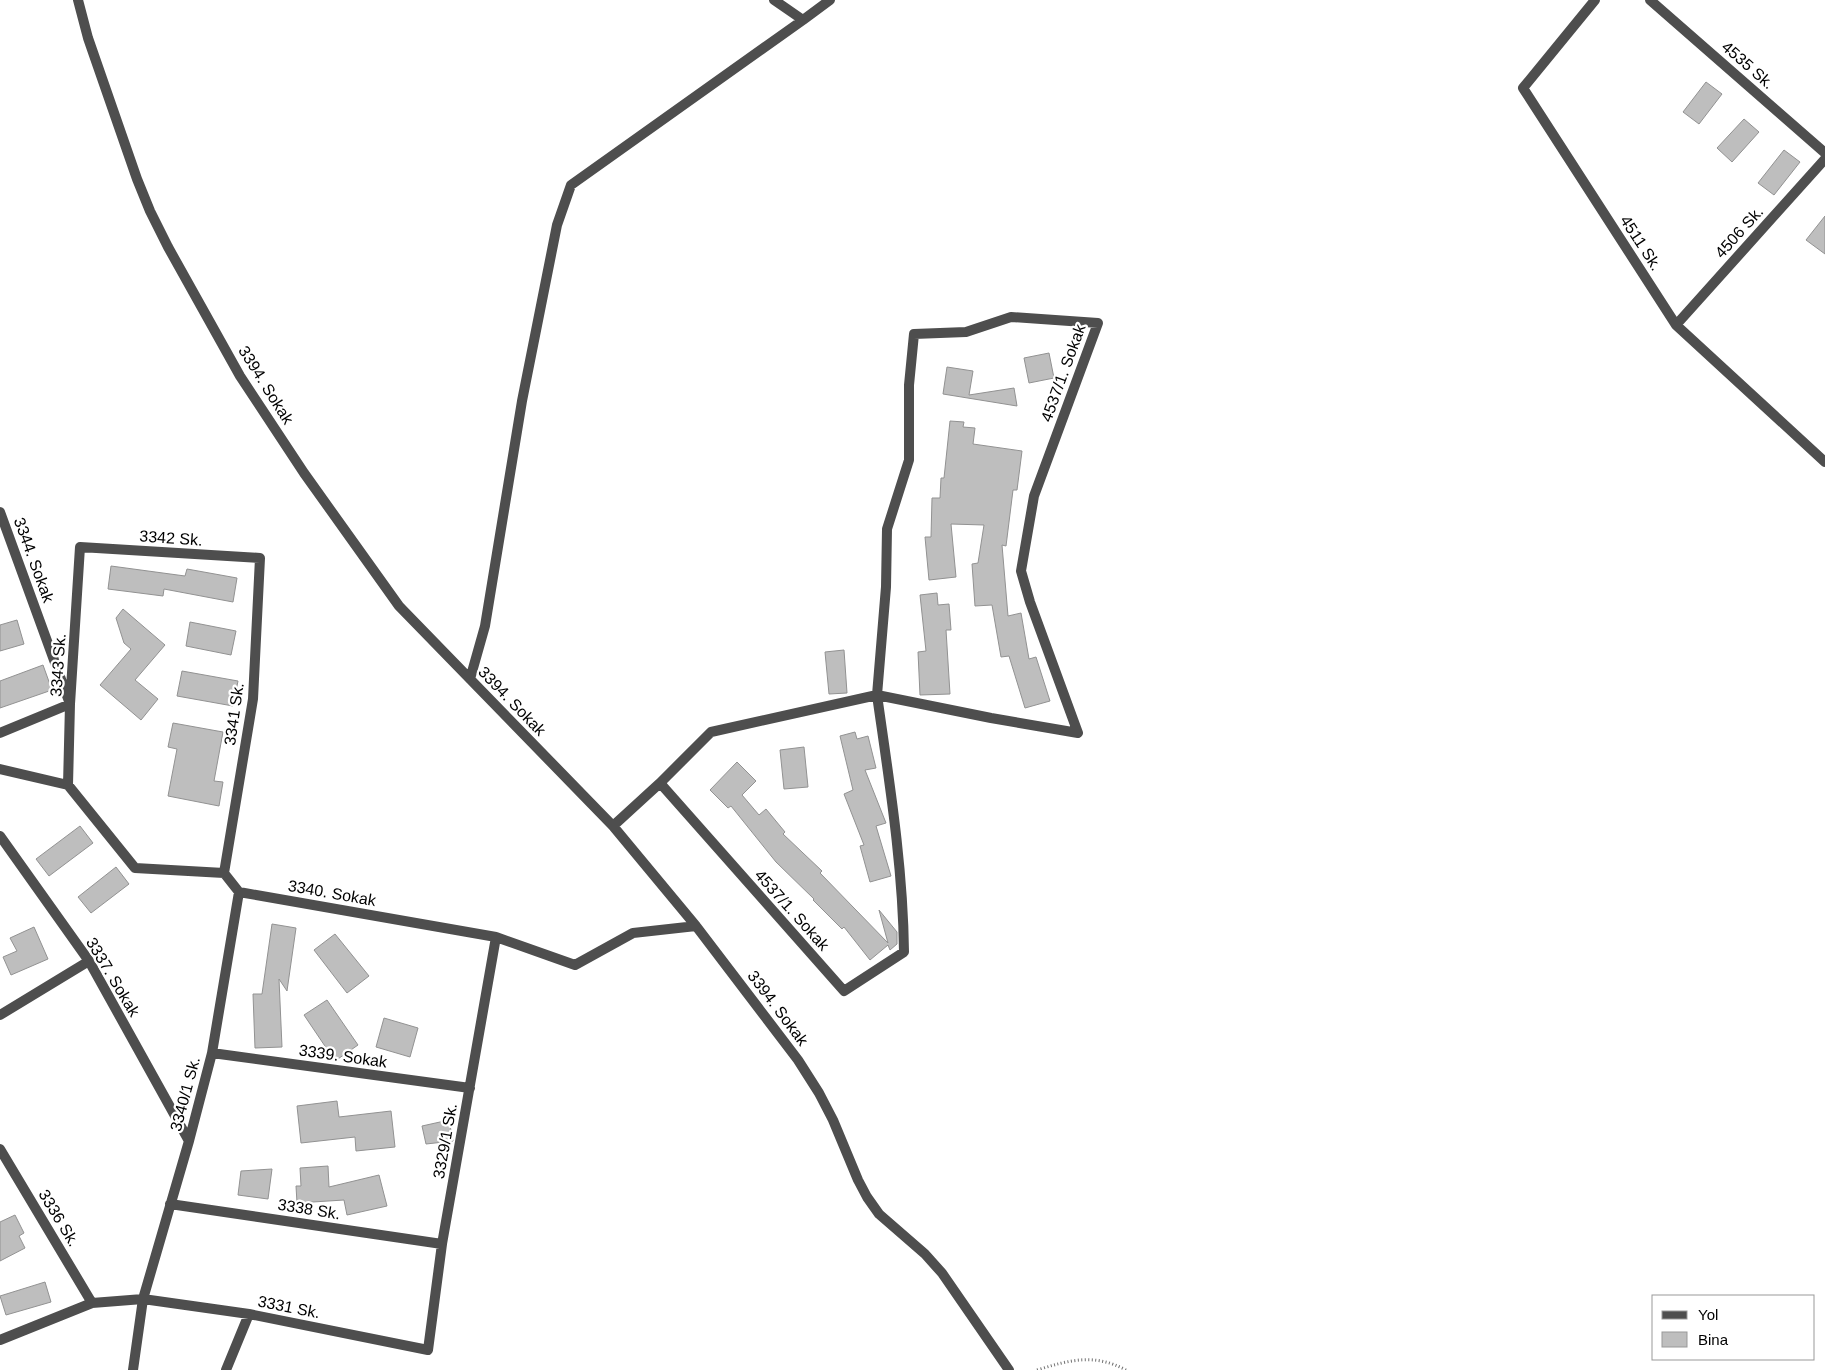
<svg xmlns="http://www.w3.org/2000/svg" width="1825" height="1370" font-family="Helvetica,sans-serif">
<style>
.building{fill:#bebebe;stroke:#929292}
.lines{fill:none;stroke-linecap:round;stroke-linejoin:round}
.path{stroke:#707070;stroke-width:3;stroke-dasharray:1 2.5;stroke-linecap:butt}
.street{stroke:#4e4e4e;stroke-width:10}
.labels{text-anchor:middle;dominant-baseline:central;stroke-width:4.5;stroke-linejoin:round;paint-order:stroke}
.street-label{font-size:16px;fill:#000;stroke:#fff}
</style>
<rect width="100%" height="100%" fill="#fff"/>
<path class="building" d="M1706 82 1722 94 1699 124 1683 112Z
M1744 119 1759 132 1732 162 1717 148Z
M1784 150 1800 162 1774 195 1758 183Z
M1825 216V254L1806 240Z
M1049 353 1054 378 1029 383 1024 358Z
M947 367 973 371 969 395 1014 388 1017 406 943 394Z
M950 421 964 422 963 427 975 428 973 444 1022 451 1017 490H1013L1006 546 1002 545 1008 616 1021 613 1029 659 1036 657 1050 701 1025 708 1009 656 1001 657 992 605 975 606 972 564 978 563 984 525 951 524 956 577 929 580 925 537H931L932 498H940L941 478H944Z
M111 566 185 576 187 569 237 578 233 602 164 589 163 596 108 589Z
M937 593 938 605 949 604 951 630H946L950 694 920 695 918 652 926 651 920 595Z
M123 609 165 645 135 680 158 699 141 720 100 685 131 649 124 643 116 618Z
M17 620 24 644 0 651V625Z
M190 622 236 631 231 655 186 646Z
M844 650 847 693 829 694 825 652Z
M43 665 52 690 0 708V681Z
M182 671 238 681 233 706 177 696Z
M173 723 223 732 214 781 223 782 219 806 168 796 177 749 168 747Z
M855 732 857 739 868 736 876 768 865 770 886 823 876 826 891 876 870 882 860 846 864 845 844 794 853 790 840 736Z
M804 747 808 787 784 789 780 750Z
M737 762 756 781 742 795 759 815 766 809 785 832 783 834 822 871 820 873 888 943 879 910 897 932V944L890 950 888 945 870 960 844 927 842 929 813 900 814 899 776 862 731 806 728 808 710 790Z
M80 826 93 843 49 876 36 859Z
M116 867 129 884 91 913 78 897Z
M272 924 296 928 287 991 279 979 282 1047 255 1048 253 994H262Z
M34 927 48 959 11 975 3 957 17 951 10 938Z
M335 934 369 976 347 993 314 950Z
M327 1000 358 1045 335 1061 304 1015Z
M384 1018 418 1028 410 1057 376 1047Z
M337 1101 339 1117 391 1111 395 1147 356 1151 355 1137 301 1143 297 1106Z
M449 1120 453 1141 426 1144 422 1126Z
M328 1166 329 1187 379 1175 387 1206 347 1215 344 1200 297 1203 296 1186H301L300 1168Z
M272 1169 268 1199 238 1195 241 1171Z
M15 1215 24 1233 19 1236 25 1248 0 1261V1222Z
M45 1282 51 1302 6 1315 0 1296Z"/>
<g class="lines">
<path class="path" d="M1037 1370C1070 1360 1094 1353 1126 1370"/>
<path class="street" d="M78 0 88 38 137 179 150 211 168 247 240 376 304 473 399 606 613 826 696 926 798 1060 819 1093 833 1120 858 1180 867 1197 879 1214 925 1254 942 1273 1009 1370
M774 0 803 20 830 0
M1595 0 1523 88 1676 325 1825 462
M1650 0 1825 153
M1676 325 1825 159
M0 512 70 704 0 733
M470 679 485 626 522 401 557 225 571 185 803 20
M877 695 886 587 887 529 909 460V385L914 334 966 332 1011 317 1098 323 1034 496 1021 571 1030 602 1078 733 991 718 877 695 711 732 660 783 844 991 904 952C903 865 889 780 877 695
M0 769 68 785 135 868 224 873 239 892 496 937 575 965 633 933 696 926
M68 785 70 704 80 547 260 558 253 699 224 873
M613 826 660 783
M0 836 89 961 189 1141
M0 1015 89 961
M212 1053 470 1088
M0 1149 92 1303
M170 1204 442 1244
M0 1340 92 1303 143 1299 249 1314 428 1350 442 1244 496 937
M133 1370 143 1299 189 1141 212 1053 239 892
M226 1370 249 1314"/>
</g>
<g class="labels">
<g class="street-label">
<text transform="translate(1748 65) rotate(41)">4535 Sk.</text>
<text transform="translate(1739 232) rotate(-48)">4506 Sk.</text>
<text transform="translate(1641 243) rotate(57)">4511 Sk.</text>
<text transform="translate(1063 373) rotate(-70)">4537/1. Sokak</text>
<text transform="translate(266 385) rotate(58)">3394. Sokak</text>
<text transform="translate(171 538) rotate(4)">3342 Sk.</text>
<text transform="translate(34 560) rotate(70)">3344. Sokak</text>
<text transform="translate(58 665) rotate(-86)">3343 Sk.</text>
<text transform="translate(512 701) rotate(46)">3394. Sokak</text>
<text transform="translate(234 714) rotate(-82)">3341 Sk.</text>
<text transform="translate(332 893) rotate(10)">3340. Sokak</text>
<text transform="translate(792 910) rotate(48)">4537/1. Sokak</text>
<text transform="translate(113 977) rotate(59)">3337. Sokak</text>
<text transform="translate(778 1008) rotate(53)">3394. Sokak</text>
<text transform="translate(343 1056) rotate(8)">3339. Sokak</text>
<text transform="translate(185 1094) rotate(-75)">3340/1 Sk.</text>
<text transform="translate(445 1141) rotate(-80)">3329/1 Sk.</text>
<text transform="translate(309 1209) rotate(9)">3338 Sk.</text>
<text transform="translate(59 1218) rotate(59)">3336 Sk.</text>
<text transform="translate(289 1307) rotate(11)">3331 Sk.</text>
</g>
</g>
<rect x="1652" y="1295" width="162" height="65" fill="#ffffff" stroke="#999999"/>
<rect x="1662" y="1311" width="25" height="8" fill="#4e4e4e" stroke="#999999"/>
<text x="1698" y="1320" font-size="15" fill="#000000">Yol</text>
<rect x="1662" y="1332" width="25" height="15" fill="#bebebe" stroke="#999999"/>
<text x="1698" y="1345" font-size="15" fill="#000000">Bina</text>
</svg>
